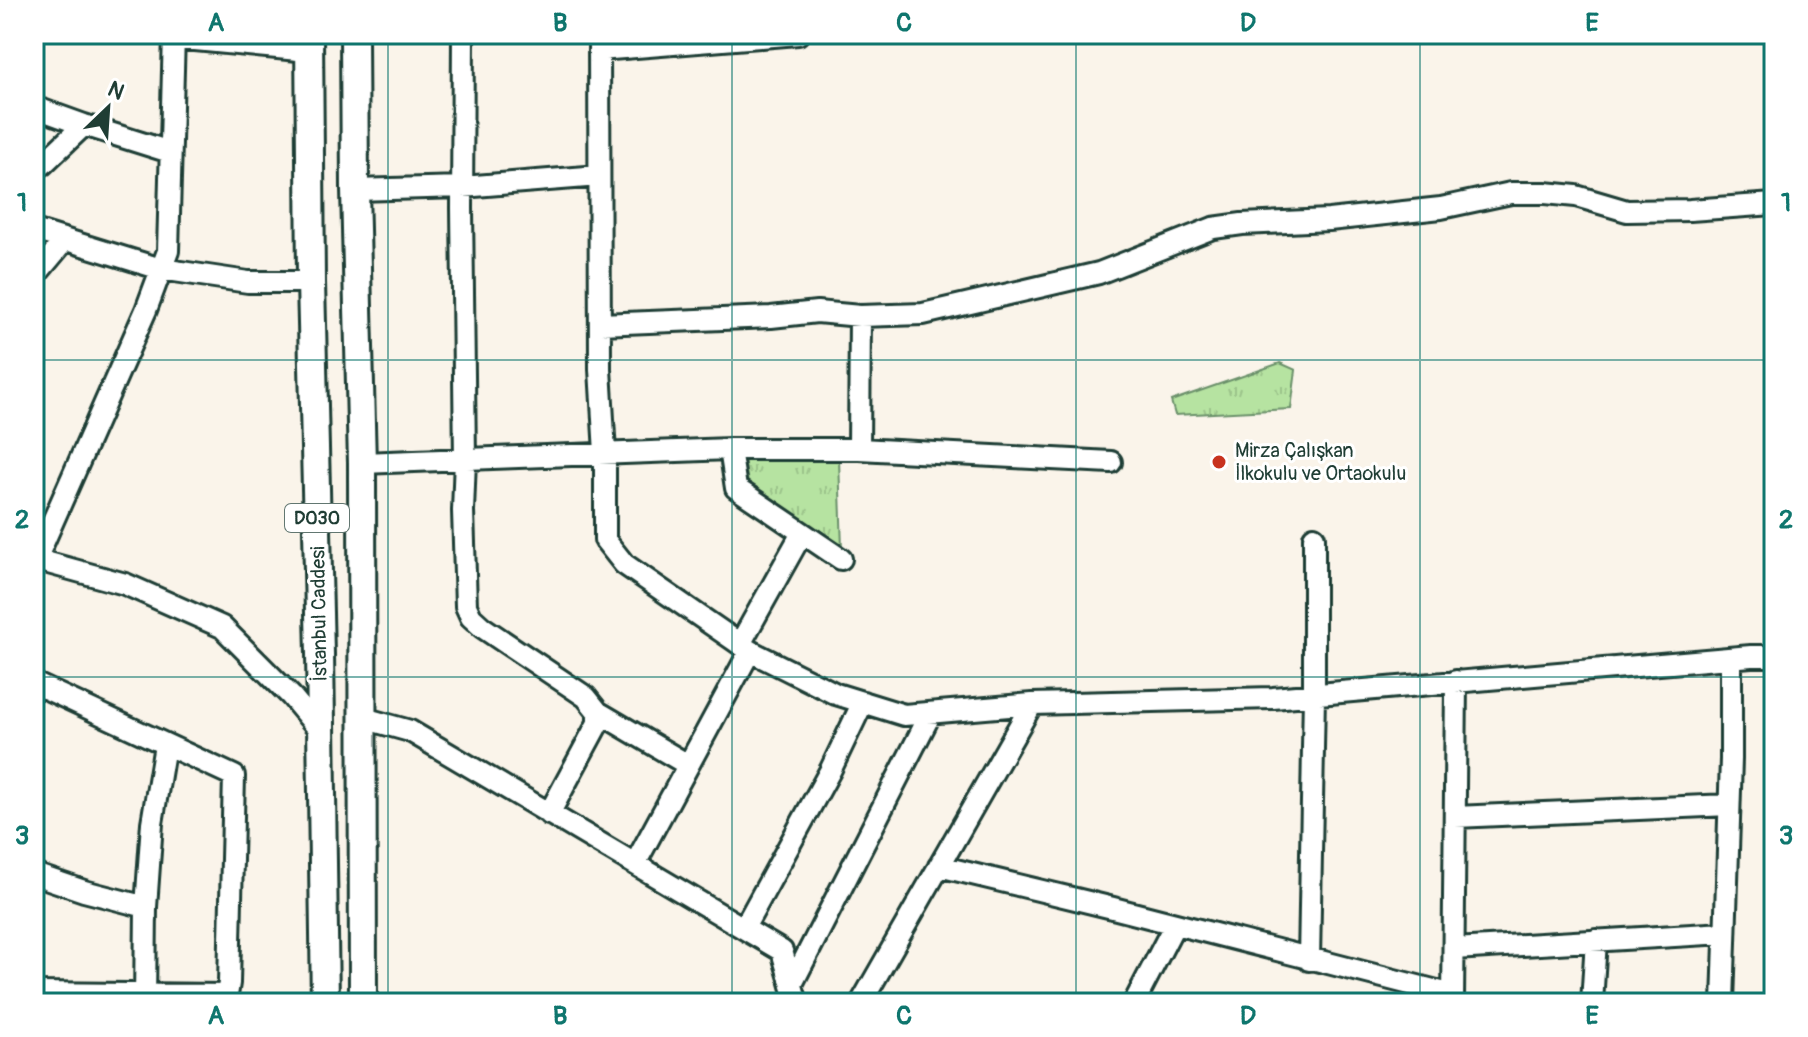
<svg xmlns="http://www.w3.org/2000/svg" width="1808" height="1037" font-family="Pangolin,sans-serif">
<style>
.grass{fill:url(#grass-tufts);stroke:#6a906a;stroke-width:2}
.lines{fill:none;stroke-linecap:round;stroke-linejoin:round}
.minor-casing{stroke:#1f3d34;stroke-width:26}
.major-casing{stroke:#1f3d34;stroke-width:32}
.minor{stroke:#fff;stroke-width:20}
.major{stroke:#fff;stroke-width:26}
.grid{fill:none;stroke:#0f766e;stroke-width:2;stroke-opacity:0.55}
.poi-dot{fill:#c8321e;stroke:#fff;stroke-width:3}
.labels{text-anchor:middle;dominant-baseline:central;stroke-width:6;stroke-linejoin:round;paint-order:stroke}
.shield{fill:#fff;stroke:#627771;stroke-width:2}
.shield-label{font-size:18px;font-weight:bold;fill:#1f3d34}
.poi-label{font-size:20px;fill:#1f3d34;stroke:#fff;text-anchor:start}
.street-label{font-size:20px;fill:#1f3d34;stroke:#fff}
.neatline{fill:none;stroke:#0f766e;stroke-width:3}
.grid-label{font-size:26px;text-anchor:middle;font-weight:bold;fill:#0f766e}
</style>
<defs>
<pattern id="grass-tufts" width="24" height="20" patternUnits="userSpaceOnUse" patternTransform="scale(2)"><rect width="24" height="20" fill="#b6e3a1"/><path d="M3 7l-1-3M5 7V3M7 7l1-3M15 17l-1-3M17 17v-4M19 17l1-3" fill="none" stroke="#9cc48b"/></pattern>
</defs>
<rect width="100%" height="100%" fill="#faf4ea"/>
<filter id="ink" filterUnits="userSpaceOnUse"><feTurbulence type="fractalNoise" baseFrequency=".0125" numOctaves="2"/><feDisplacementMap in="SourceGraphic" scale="16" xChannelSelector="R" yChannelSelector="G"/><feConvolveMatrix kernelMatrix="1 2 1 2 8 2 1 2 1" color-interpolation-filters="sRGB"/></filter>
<g filter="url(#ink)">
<path class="grass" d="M1280 363 1296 370 1291 409 1175 415 1171 401Z
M744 459H839L842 549 749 489Z"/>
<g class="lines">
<defs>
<path id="minor" d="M463 34 462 208 465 459 463 511 466 606 471 617 482 627 586 697 598 712V723L549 814
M599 34 600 369 605 453V540L624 564 750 651 836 694 904 715 1032 704 1273 698 1751 656H1774
M174 38 309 51
M599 50 798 34
M34 107 84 125 170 152
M34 168 43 164 84 125
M355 190 462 187 599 176
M34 230 161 269 248 282H311
M34 277 65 240
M600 324 771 317 817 312 860 316 923 314 1099 273 1213 228 1242 224 1329 220 1441 208 1511 193H1545L1576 196 1627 211 1690 210 1774 204
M730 449 736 488 841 559
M859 449 860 316
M362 463 730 449H859L1111 462
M34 559 125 584 222 627 291 696 321 732
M34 564 146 310 168 251 174 34
M740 644 802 533
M34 683 234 776 229 983 227 995 34 993
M598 712 688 765
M363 718 410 731 782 951 797 1003
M1455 817 1729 805
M635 864 750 651
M939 866 1113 908 1453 995
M34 874 84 891 146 907
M744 928 830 771 863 702
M1454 949 1725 933
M1309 960 1314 695V537
M792 984 931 713
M145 1003 146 907 152 823 165 745
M861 1003 1032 704
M1134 1003 1175 924
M1453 1003 1456 681
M1592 1003 1596 940
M1723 1003 1731 759V658"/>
<path id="major" d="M309 34 311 282 320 654 325 1003
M354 34 355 190 362 463 363 1003"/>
</defs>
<use href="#minor" class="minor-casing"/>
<use href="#major" class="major-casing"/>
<use href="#minor" class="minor"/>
<use href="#major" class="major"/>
</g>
</g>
<path class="grid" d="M388 34V1003M732 34V1003M1076 34V1003M1420 34V1003M34 360H1774M34 677H1774"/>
<circle class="poi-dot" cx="1219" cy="462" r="8"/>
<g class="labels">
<rect class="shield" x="285" y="504" width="64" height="28" rx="6"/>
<g class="shield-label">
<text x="317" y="518">D030</text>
</g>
<g class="poi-label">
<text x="1235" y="450">Mirza Çalışkan<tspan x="1235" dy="23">İlkokulu ve Ortaokulu</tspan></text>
</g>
<g class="street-label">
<text transform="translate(319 614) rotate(-91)">İstanbul Caddesi</text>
</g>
</g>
<rect width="1808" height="1037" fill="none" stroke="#fff" stroke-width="88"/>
<g transform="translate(108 108) rotate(25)" stroke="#ffffff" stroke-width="6" paint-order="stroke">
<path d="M0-6L14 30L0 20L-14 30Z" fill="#1f3d34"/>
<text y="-12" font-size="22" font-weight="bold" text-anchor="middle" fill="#1f3d34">N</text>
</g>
<rect x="44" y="44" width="1720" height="949" class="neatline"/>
<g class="grid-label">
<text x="216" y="31">A</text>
<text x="560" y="31">B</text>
<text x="904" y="31">C</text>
<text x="1248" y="31">D</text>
<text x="1592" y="31">E</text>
<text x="22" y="211">1</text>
<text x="1786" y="211">1</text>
<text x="22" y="528">2</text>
<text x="1786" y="528">2</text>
<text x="22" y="844">3</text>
<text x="1786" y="844">3</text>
<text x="216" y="1024">A</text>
<text x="560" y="1024">B</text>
<text x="904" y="1024">C</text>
<text x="1248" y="1024">D</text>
<text x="1592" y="1024">E</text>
</g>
</svg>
